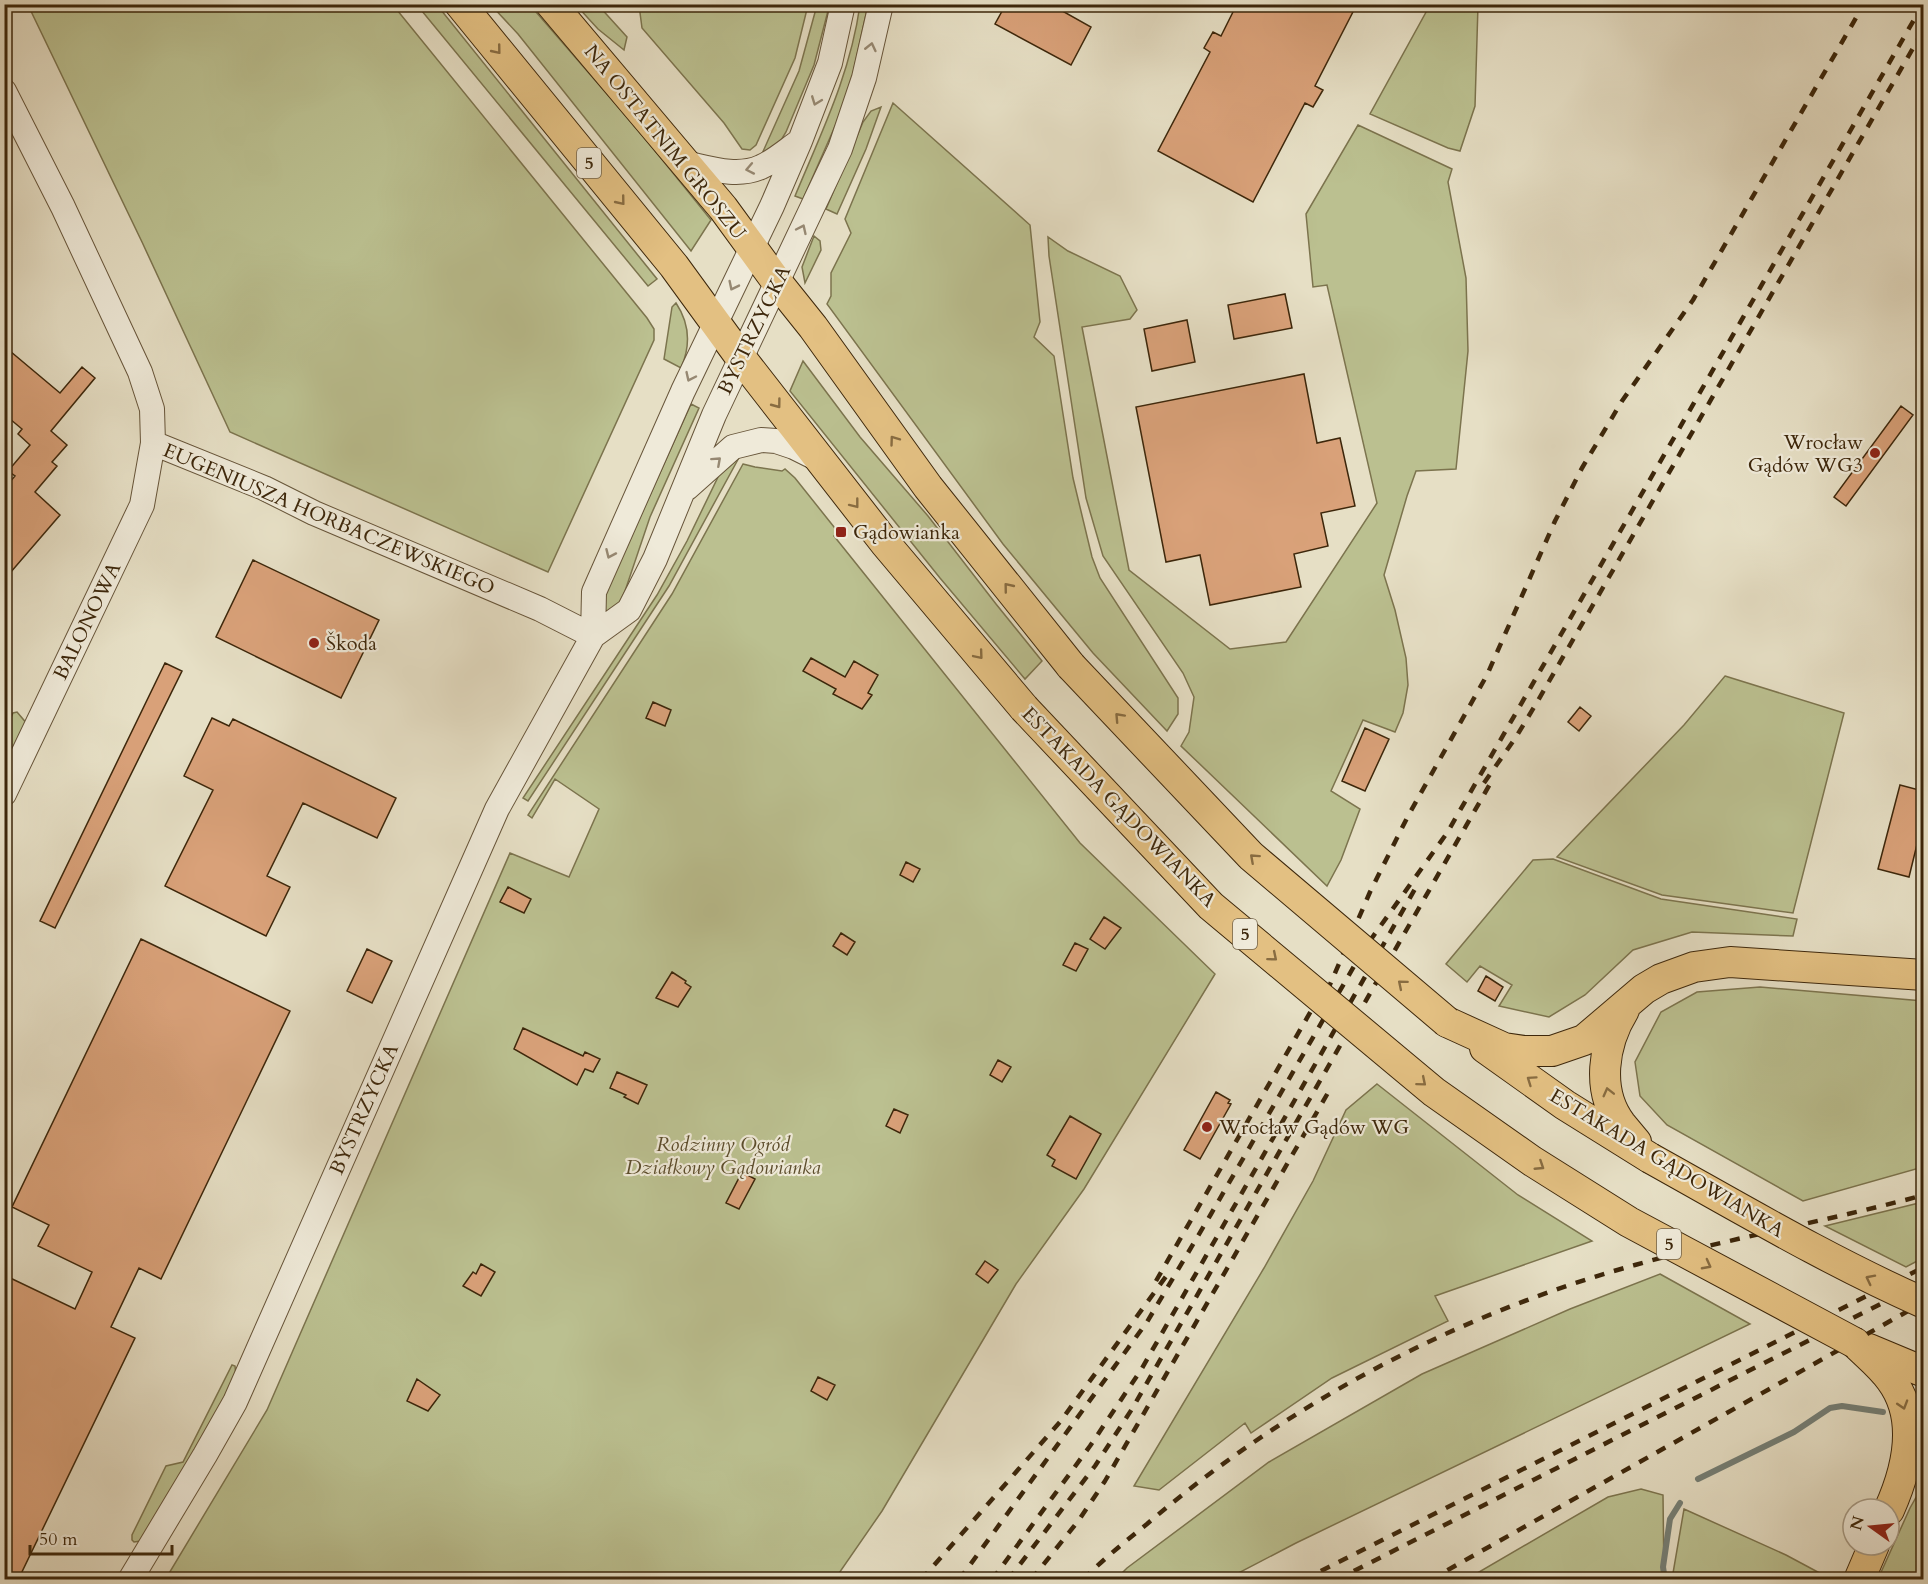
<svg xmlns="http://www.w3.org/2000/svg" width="1928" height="1584" font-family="Cardo,serif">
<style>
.green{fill:#bbc090;stroke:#7c744e;stroke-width:1.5}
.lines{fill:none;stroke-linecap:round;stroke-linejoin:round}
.stream{stroke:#757f76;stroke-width:6}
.building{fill:#d9a179;stroke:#3d270b;stroke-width:1.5}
.minor-casing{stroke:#67553a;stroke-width:26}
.major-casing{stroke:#3d270b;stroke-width:32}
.minor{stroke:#efead9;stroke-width:24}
.major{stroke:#e3c082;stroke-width:30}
.rail{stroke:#3d270b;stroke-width:4.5;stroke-dasharray:10 10;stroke-linecap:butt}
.major-bridge-casing{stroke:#3d270b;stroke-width:32;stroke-linecap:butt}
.major-bridge{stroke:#e3c082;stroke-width:30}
.oneway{stroke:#968872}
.oneway2{stroke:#886c41}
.poi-dot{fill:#8f2418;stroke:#efead9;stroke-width:2}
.labels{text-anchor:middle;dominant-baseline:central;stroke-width:4.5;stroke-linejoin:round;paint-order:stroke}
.shield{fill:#efead9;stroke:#726249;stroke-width:1.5}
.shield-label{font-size:18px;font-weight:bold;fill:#3d270b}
.street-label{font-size:20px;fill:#3d270b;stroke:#efead9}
.poi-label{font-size:20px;fill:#3d270b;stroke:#efead9;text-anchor:start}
.park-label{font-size:20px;font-style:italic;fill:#5c4d2c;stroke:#efead9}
</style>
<rect width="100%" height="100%" fill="#e6dfc5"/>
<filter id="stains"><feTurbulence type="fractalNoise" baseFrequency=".00333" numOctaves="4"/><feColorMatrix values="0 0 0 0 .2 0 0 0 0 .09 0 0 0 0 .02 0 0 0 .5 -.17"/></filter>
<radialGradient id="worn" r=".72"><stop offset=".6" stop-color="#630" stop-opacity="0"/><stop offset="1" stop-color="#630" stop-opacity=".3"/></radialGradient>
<path class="green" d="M28 5H393L647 318 654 329V340L548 572 230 432 142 242Z
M417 5H437L657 279 648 286Z
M491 5H530L639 131 711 220 691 251 518 34Z
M576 5H598L627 37 624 50 598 29Z
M639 5H808L795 58 756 145 750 150 742 149 724 123 642 28Z
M817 5H828L829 7 814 65 786 132 780 142 761 156 799 71Z
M860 5H868L852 78 836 124 803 199 795 196C822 131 850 75 860 5Z
M1430 5H1478L1475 106 1460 151 1448 148 1370 114Z
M893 103 1030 225 1040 322 1034 337 1054 356 1073 478 1092 557 1100 578 1178 698V714L1167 731 1093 653 1003 544 827 304 831 296V273L851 233 845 219Z
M881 107 866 149 837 214 826 209 863 122 871 111Z
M1358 125 1452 169 1448 182 1466 278 1468 351 1456 469 1416 471 1407 496 1384 575 1395 610 1406 658 1408 685 1403 713 1395 732 1363 720 1331 791 1360 809 1341 860 1327 886 1181 746 1189 732 1194 697 1183 673 1103 556 1086 498 1049 256 1048 237 1068 251 1120 276 1137 310 1130 319 1082 327 1129 570 1230 649 1286 642 1377 503 1327 285 1313 287 1306 214Z
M814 236 820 241 821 250 805 283 802 267Z
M676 303C690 324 691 345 681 368L664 359 672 307Z
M803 361 860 437 928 516 996 604 1042 661 1025 679 940 578 790 391Z
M691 404 699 408 650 517 625 591 620 602 607 616 600 606Z
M741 454 669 586 528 801 523 798 657 595 687 541 720 473Z
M743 464 755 467 782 471 785 469 795 478 838 532 834 536 1080 843 1215 974 1084 1189 1016 1284 882 1511 835 1579 165 1580 267 1410 510 853 569 877 599 809 555 779 532 818 528 815 672 594Z
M1725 676 1844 713 1793 913 1662 895 1557 857 1684 725Z
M17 712 28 725C23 737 18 748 5 750V731L13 713Z
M1553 859 1661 899 1797 919 1793 936 1692 932 1633 950 1585 995 1549 1017 1499 1006 1512 985 1480 966 1467 982 1446 964 1533 860Z
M1760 987 1923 1001V1167L1803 1201 1667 1125 1640 1096 1635 1062 1661 1012 1697 992Z
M1377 1084 1518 1195 1592 1241 1435 1296 1448 1321 1332 1378 1251 1433 1245 1423 1159 1490 1134 1486 1264 1268 1313 1181 1346 1110Z
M1923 1202V1258L1906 1267 1825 1226Z
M1660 1274 1750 1324 1296 1543 1227 1579H1116L1127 1568 1269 1462 1422 1374 1570 1309Z
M232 1365 235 1366 236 1376 208 1429 141 1541 134 1542 132 1540V1535L166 1466 183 1462Z
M1923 1485V1579H1878L1910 1508Z
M1641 1489 1663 1495 1664 1579H1467L1608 1497Z
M1684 1509 1786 1555 1829 1578 1828 1579H1672Z"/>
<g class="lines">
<path class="stream" d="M1698 1479 1794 1432 1830 1408 1842 1406 1883 1412
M1665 1580 1663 1567 1670 1519 1680 1503"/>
</g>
<path class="building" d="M1006 4H1050L1091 27 1071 65 995 24Z
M1237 4H1357L1315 86 1323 90 1313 107 1305 103 1253 202 1158 151 1210 52 1204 48 1213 32 1221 36Z
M1285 294 1292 328 1234 339 1228 305Z
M1187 320 1195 362 1152 371 1144 329Z
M4 346 60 393 82 367 95 378 51 431 67 445 52 462 57 466 35 492 60 515 4 580V489L15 476 8 471 30 445 18 434 22 429 4 414Z
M1304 374 1317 443 1340 438 1355 506 1321 513 1328 546 1294 554 1301 587 1210 605 1200 555 1166 562 1136 407Z
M1901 406 1913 415 1846 506 1834 497Z
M253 560 379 620 341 698 216 637Z
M811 658 845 677 854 661 878 675 868 693 872 695 862 709 833 694 836 689 803 671Z
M165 663 182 671 55 928 40 921Z
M653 702 671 710 665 726 646 718Z
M1580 707 1591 716 1579 731 1568 722Z
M212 718 229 726 233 719 396 798 377 838 303 803 267 876 290 887 266 936 165 886 213 790 184 776Z
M1365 728 1389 739 1365 791 1342 781Z
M1900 785 1923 791V820L1909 877 1878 869Z
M906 862 920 869 913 882 900 875Z
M508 887 531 899 524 913 500 902Z
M1104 917 1121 928 1105 949 1090 939Z
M841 933 855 942 847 955 833 946Z
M141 939 290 1011 161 1279 139 1268 111 1327 135 1338 18 1580H4V1275L75 1309 92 1272 38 1246 49 1225 12 1207Z
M1075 943 1088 949 1076 971 1063 965Z
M367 949 392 961 372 1003 347 991Z
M672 972 686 981 685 983 691 987 678 1007 656 998Z
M1486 976 1503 987 1495 1001 1478 991Z
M523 1028 583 1056 585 1052 600 1059 593 1072 585 1069 577 1085 514 1049Z
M998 1060 1011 1067 1002 1082 990 1075Z
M617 1072 647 1085 638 1104 624 1097 626 1095 610 1088Z
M1216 1092 1230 1100 1228 1103 1231 1104 1200 1159 1184 1150Z
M894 1109 908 1115 900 1133 886 1126Z
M1070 1116 1101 1134 1076 1179 1052 1166 1055 1160 1047 1155Z
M742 1172 755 1179 739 1209 726 1203Z
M985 1261 998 1270 988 1283 976 1274Z
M481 1264 495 1272 481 1296 463 1286 473 1272 476 1274Z
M818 1377 835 1385 827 1400 811 1391Z
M417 1379 440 1395 428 1411 407 1401Z"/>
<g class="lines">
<defs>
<path id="minor" d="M4 91 63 207 140 372 152 409 153 443 142 505 4 794
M685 163C709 168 737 178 761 167 775 161 788 149 800 141
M153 443 264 488 314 513 540 609 593 636
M687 488 733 447 761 440 776 441 794 447 818 459
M593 636 594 592 683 391 772 206 800 141 830 63 843 4
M130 1580 205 1455 235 1402 497 809 593 636 629 610 655 559 714 415 840 149 864 78 881 4"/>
<path id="major" d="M460 4 674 266 741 358 885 543 1024 708
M551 4 723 208 777 282 813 327 928 487 1071 666
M1624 1010C1603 1044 1596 1091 1621 1124 1626 1130 1631 1136 1636 1142
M1447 1022 1504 1048 1524 1051H1552L1584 1040 1644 989 1661 979 1694 967 1730 962 1924 975
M1485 1048 1565 1105 1650 1158
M1855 1343C1867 1355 1881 1366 1891 1380 1920 1419 1907 1470 1889 1510
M1869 1349 1924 1372
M1859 1580 1874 1545"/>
</defs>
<use href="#minor" class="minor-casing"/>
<use href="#major" class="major-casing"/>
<use href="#minor" class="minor"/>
<use href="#major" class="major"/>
<path class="rail" d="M1484 783 1516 737 1536 704 1924 29
M1319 1010 1370 892 1408 816 1487 675 1555 521 1582 468 1622 401 1693 300 1864 4
M1156 1281 1319 997
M921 1580 1060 1422 1167 1275
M959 1580 1147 1322 1211 1214 1364 949 1447 833 1923 4
M992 1580 1090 1446 1141 1370 1415 889
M1008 1580 1095 1466 1132 1409 1494 777
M1031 1580 1079 1520 1105 1481 1329 1091
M1083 1580C1103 1559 1125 1542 1147 1524 1287 1404 1457 1314 1635 1265 1730 1238 1828 1221 1924 1195
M1303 1580 1924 1267
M1336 1580 1924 1282
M1430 1580 1924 1302"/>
<defs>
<path id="major-bridge" d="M1071 666 1251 856 1447 1022
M1024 708 1211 906 1434 1092 1532 1161 1629 1222 1855 1343
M1650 1158C1740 1208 1829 1261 1924 1303"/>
</defs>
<use href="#major-bridge" class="major-bridge-casing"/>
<use href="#major-bridge" class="major-bridge"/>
</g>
<defs><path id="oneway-chevron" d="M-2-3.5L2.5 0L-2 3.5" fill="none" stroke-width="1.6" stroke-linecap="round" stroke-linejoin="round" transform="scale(1.5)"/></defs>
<g class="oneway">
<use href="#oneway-chevron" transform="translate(871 47) rotate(-77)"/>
<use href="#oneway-chevron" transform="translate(816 101) rotate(111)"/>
<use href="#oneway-chevron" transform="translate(750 169) rotate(169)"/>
<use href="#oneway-chevron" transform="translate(802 229) rotate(-65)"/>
<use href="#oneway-chevron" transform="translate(733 286) rotate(116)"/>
<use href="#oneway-chevron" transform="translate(690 377) rotate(115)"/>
<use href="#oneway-chevron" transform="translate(717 461) rotate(-42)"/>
<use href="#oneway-chevron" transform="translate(610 554) rotate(114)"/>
</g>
<g class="oneway2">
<use href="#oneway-chevron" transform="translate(497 50) rotate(51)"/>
<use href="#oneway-chevron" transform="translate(621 201) rotate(51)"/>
<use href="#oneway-chevron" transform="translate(777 404) rotate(53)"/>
<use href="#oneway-chevron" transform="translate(894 440) rotate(-126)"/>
<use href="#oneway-chevron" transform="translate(855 504) rotate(52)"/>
<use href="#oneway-chevron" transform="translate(1008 587) rotate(-129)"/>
<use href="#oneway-chevron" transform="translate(979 655) rotate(50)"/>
<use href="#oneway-chevron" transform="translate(1119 717) rotate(-133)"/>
<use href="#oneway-chevron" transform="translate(1254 858) rotate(-138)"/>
<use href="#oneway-chevron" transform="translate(1273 957) rotate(40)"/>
<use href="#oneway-chevron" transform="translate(1402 984) rotate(-140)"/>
<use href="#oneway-chevron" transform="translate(1531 1080) rotate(-145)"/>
<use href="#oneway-chevron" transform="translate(1422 1082) rotate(40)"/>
<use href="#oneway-chevron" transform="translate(1608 1092) rotate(-104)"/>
<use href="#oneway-chevron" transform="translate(1540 1166) rotate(33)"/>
<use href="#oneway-chevron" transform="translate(1707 1265) rotate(28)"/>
<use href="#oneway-chevron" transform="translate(1870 1279) rotate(-153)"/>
<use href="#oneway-chevron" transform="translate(1903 1405) rotate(73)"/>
</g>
<g class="poi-dot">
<circle cx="1875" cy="453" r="6"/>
<rect x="835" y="526" width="12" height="12" rx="3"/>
<circle cx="314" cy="643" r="6"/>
<circle cx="1207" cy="1127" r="6"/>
</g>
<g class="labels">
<g class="shield">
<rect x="577" y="148" width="24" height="30" rx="4.5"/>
<rect x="1233" y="919" width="24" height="30" rx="4.5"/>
<rect x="1657" y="1229" width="24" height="30" rx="4.5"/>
</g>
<g class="shield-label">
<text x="589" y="163">5</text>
<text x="1245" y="934">5</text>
<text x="1669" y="1244">5</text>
</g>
<g class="street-label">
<text transform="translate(665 142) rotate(51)">NA OSTATNIM GROSZU</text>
<text transform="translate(754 330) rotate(-64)">BYSTRZYCKA</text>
<text transform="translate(329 519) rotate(23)">EUGENIUSZA HORBACZEWSKIEGO</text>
<text transform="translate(87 621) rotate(-64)">BALONOWA</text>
<text transform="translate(1119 807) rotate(46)">ESTAKADA GĄDOWIANKA</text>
<text transform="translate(364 1109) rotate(-66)">BYSTRZYCKA</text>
<text transform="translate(1667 1163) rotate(31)">ESTAKADA GĄDOWIANKA</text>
</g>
<g class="poi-label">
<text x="1863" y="442" text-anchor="end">Wrocław<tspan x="1863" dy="23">Gądów WG3</tspan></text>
<text x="853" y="532">Gądowianka</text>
<text x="326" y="643">Škoda</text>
<text x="1219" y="1127">Wrocław Gądów WG</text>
</g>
<g class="park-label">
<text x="723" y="1144">Rodzinny Ogród<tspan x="723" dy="23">Działkowy Gądowianka</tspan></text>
</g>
</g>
<rect width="1928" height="1584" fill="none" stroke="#e6dfc5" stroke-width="24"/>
<rect x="6" y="6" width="1916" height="1572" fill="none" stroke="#3d270b" stroke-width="3"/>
<rect x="12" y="12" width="1904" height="1560" fill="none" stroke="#3d270b" stroke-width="1.5"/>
<g transform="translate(1871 1527) rotate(285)"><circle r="28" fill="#efead9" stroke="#a89c87" stroke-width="1.5"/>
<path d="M0-4.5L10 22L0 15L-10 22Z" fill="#8f2418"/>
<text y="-9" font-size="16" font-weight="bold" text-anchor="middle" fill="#3d270b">N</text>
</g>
<path d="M30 1545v9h142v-9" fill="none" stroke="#3d270b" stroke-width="3"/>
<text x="39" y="1545" font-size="18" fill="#3d270b" stroke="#efead9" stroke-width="4.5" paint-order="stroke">50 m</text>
<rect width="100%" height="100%" filter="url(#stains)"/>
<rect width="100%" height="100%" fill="url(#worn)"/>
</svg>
